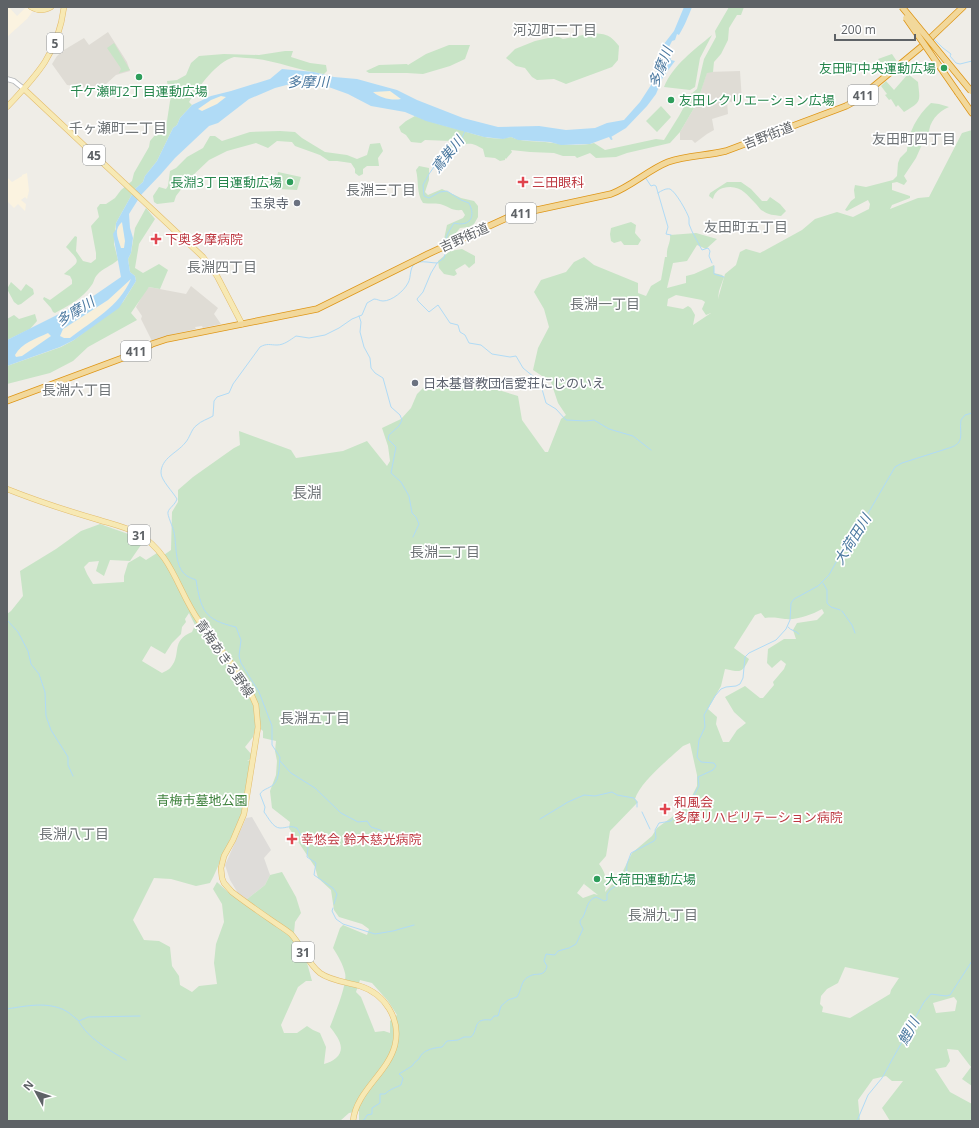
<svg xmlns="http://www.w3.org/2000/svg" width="979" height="1128" font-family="'Open Sans','Noto Sans JP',sans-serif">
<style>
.commercial{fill:#fbf3e0}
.industrial{fill:#dedcd9}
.education{fill:#dfdcd5}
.green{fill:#c8e4c6;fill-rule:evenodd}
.sand{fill:#f7efda}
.water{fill:#b0dbf6;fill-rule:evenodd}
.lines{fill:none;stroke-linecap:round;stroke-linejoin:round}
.stream{stroke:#b0dbf6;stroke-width:1}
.minor-casing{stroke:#b4b7ba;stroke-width:5.5}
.major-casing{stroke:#e3bc6c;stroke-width:6}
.highway-casing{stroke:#de9618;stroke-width:7}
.minor{stroke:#fff;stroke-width:4}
.major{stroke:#f7e9b4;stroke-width:5}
.highway{stroke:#f2d89b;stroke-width:5.5}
.highway-bridge-casing{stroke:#de9618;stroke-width:7;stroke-linecap:butt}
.highway-bridge{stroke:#f2d89b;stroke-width:5.5}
.leisure-dot{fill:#2e9e5b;stroke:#fff;stroke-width:1.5}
.health-dot{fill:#e0444e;stroke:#fff;stroke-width:1.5}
.worship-dot{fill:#6b7280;stroke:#fff;stroke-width:1.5}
.labels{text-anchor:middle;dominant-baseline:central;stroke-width:3.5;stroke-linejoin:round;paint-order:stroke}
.shield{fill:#fff;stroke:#8e9194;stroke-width:1}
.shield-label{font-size:12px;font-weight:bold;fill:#5e6266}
.leisure-label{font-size:13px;fill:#27864d;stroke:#fff;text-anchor:end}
.street-label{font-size:13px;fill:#5e6266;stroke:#fff}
.health-label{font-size:13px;fill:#be3a42;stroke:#fff;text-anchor:start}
.worship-label{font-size:13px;fill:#5b616d;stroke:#fff;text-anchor:end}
.park-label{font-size:13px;fill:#40833f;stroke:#fff}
.neighbourhood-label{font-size:14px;fill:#6f7477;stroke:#fff}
.water-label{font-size:14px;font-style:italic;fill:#4a789f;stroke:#fff}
.quarter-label{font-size:15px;fill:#6f7477;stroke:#fff}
</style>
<rect width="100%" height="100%" fill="#efede7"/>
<path class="commercial" d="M7 7H9L17 16 26 7 33 11 27 19 7 37Z
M27 173 29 191 27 199 25 197 21 200 26 204 25 211 18 204 14 208 7 201V177L12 182 22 176V175Z"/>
<path class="industrial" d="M252 817 271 850 264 858 270 875 265 885 246 900 241 898 230 880 225 865 246 818Z"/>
<path class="education" d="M108 32 127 62 130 71 116 75 106 84 98 87 90 88 67 85 52 64 57 56 64 50 84 38 89 45Z
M740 71 742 101 735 103 727 101 728 114 712 119 714 130 707 134 695 143 692 140H680V132L697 103 707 72Z
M191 286 218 308 214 314 221 324 203 328 202 326 195 327 196 329 174 334 152 341 141 319 142 316 136 307 145 291 149 287 186 294Z"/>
<path class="green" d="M729 7H744L741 15H737L729 28 728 40 721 54 714 62 713 72 707 73 697 103 680 132 670 143 627 153 616 157 596 158 590 153 577 158 575 156H563L554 153 530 152 511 150 512 152 506 159 505 158V160L500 161 495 158 485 157 483 149C471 142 468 142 455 149L450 146 452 141 425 140 421 143 411 142 406 135 401 132 399 127 406 121 415 116C429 122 443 125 457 129 475 134 492 142 511 137 521 142 534 141 545 142 562 144 577 147 594 143L605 150 656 139 664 140 679 116 691 94 697 89 704 59 716 37 715 31Z
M593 33C607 34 610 35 619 46L618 60 612 67 566 84 554 79 537 80 532 77 525 68 516 66 506 58 515 49 535 41 557 36 563 39Z
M712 35 700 58 695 87 690 90 664 87C673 65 694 50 712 35Z
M114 43 130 70 119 73 121 69 120 67 107 48Z
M449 45H470L465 59 450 66 423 74 407 73H369L366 71 379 65 407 64 408 65 426 54Z
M285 51H293L291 57 310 63 326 65 327 71 324 74C298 71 273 59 246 58 243 58 238 57 234 57 216 62 199 87 189 102L192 105 180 118 177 125 173 128 157 161 145 176 143 182 135 189 116 223 114 244 118 260C111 266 103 268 97 275 94 278 94 283 91 286 83 298 68 306 55 313L53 312 51 308 43 299 44 297 50 300 72 284V280L70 276 64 274C78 261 83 264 66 247L75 236 77 237 76 251 83 261 91 263 96 259V253L91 226 99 217 97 208 100 204H106L115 198 121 190 132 181 134 173 149 147 150 141 155 135H158L167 121 170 101 173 93 168 89 167 81 177 80 186 75 191 63 199 56 224 54 259 55Z
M892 54 898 63 888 71 878 59Z
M908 74 918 82C920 102 922 101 904 112L898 105 896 107 891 99 889 100 885 95 887 94 881 86 886 81 894 90Z
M931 103 939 104 949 107C937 112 928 123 929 136L924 140 916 158 904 176 907 181 904 185 897 182 892 183V190L910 196V198L892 205 890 209 918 198 929 197 962 133 972 130V1086L962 1079 971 1067 958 1050 947 1049 950 1061 946 1067 935 1069 950 1092 972 1104V1121H890L882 1108 903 1081H892L886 1076 873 1079 858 1100 860 1121H359V1111L349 1113 340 1121H7V614L11 611 23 596 20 571 56 549 81 531 100 524 131 535 143 542 130 561 110 560 104 576 96 571 99 561 89 562 84 567 87 574 93 584 124 582V576L128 563 140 556 146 560 157 553 161 557 171 550 172 512 178 502V490L193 477 234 448 240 445 239 431 291 450 296 458 343 451 367 441 387 466 390 461 388 446 382 428 401 419 411 408 417 394 424 387 438 383 479 384 518 396 522 420 545 452H548L561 419 566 415 558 403 551 382 533 370 538 348 549 327 544 309 534 292 541 280 566 272 574 262 584 257 594 265 638 283V293L646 296 651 286 661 280 665 257H667C666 247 671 243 670 235L696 233 717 239 706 249 697 245 687 261 673 263 667 288 686 283V276L694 274 714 265V273L722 275 724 277 719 291 718 299 725 274 736 265 740 252 746 249 760 253 802 230 815 219 837 212 853 217 869 209 870 204 868 200 847 211 845 210 851 201 855 198 854 190 855 185 866 187 893 180 897 176 898 163 900 158 907 151C908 132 917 116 931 103ZM676 295 702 300 705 302 702 309 706 315 711 313 693 325 695 315 691 308 688 306 683 309 667 306 668 299ZM822 609 824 613 817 620 797 623 793 630 796 639H784L768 649 767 663 772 668 781 660 786 664 784 669 773 682 774 685 763 698H760L745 686 725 697 734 712 746 723 737 730 729 742H723L716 724 717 717 708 709 721 686 725 669C740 672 742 674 749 659L734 648 755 615 761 613 765 618C773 617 778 618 785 619 798 620 811 615 822 609ZM189 613 195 625 192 632C170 641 182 654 171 667 169 670 165 671 162 673L142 661 151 646 165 654 172 643 181 634 182 627 186 622 185 619ZM256 725 263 731V738L276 741 275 751 277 761 276 775 270 791 272 808 290 822 289 828 315 867 318 878 331 890 334 910 339 917 362 924 369 929 367 935 343 925 340 928 333 948C338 956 343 964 345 973 348 983 334 1016 330 1027 337 1036 347 1048 336 1058 333 1061 328 1063 324 1064L326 1047 320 1033 313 1030 307 1026 297 1033H284L281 1025 298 987 306 981H312L306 959 309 952 294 933 295 922 301 913 296 897 282 872 270 875 265 885 246 900 228 892 217 882 213 889 222 904 224 922 216 944 214 963 217 984 199 986 192 992 180 985 179 976 172 966 170 947 159 941 144 940 133 920 154 878 171 879 196 886 210 883C215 874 218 866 222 856 224 850 229 846 230 839L232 838 243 814 252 760 247 761 252 758V755L245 747 253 737ZM690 743 697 775V786L687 806 657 828 652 836 632 853 622 873 605 892C607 881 606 873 599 864L606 856 610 831 638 802 635 799C640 782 670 758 683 746ZM586 881 584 884 598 895 594 894 583 898 577 893ZM845 967 899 978 891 990 890 994 850 1018 822 1012 823 1007 820 1004 821 996 827 989 838 983ZM360 980 372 983 388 1001 397 1015 390 1021V1033L384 1031 375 1032 361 997 356 992ZM954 997 957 1001 955 1011 936 1013 933 1003Z
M661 106 671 117 657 132 646 121Z
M280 131 295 132 302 138 325 152 347 155 357 159 367 155 370 144 380 143 383 151 378 158 379 166H367L363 169V174L359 176 355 173V169L351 163 337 161H329L320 155 295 146 292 142 277 141 268 148 256 143 227 151 209 160 189 179 176 196 174 202 157 204 154 202 153 196 159 187 166 189 168 186 170 171 176 168 187 157 203 148 210 136H215L222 141 250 132Z
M419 166 429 168V180L425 192 428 195 442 189 461 198 474 201 478 206V217L474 224 469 227 460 228 456 233V236L443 244 447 225 463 218 465 215 462 210C451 211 450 207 440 204 434 203 429 204 423 203 416 193 419 181 416 170Z
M278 172 301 177 297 190 280 189 279 187 281 177H277Z
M272 178 278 179 276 188 260 186 251 188 249 181 268 180Z
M727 182H741L751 189 762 201H767L770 197 780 204 786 211 781 216C774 215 768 215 763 211 760 210 759 207 756 204 746 194 740 184 723 188 717 190 714 194 713 199L709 196 710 193Z
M146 208 155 219 139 244 135 268 143 273 159 264 168 270 160 289 149 287 131 313 137 320 88 347 73 361 50 373 7 384V366L61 347 74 340 123 302 136 281 135 276 130 272 128 259 131 253 135 228Z
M631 222 636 225 635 233 641 240 638 245H624L621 241 614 243 611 241 610 234 611 228Z
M462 249 475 256V263L469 268 465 264 455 270 457 274 454 276 444 274 439 268 438 261 450 251Z
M11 282 21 291 26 284 33 289 34 294 21 304 18 305 14 302 7 289Z
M35 314 37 321 30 329 7 340V319L14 315 19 319Z"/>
<path class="sand" d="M372 91H390L402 99C392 101 380 98 372 91Z
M221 96 226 97 217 104 202 111 198 109 211 100Z
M122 222 125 241 124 248H121C118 238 114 230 122 222Z
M131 278C118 307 95 319 70 338H64L60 336 63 329 108 300Z
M48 333 52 336 22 356 16 357 14 355C22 343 35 339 48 333Z"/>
<path class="water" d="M684 7H692C688 17 685 25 679 35L677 34 675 40 672 41 668 49 671 60 675 61 663 77 656 94 647 106 626 128 611 137 612 140H611L609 137 590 144 561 145 550 142 518 140 511 137 503 139 484 137 426 121 405 112 371 106 348 94 323 85 294 83 275 88 249 99 218 123 209 126 175 158 161 174 141 195 129 214 130 228 133 238 131 253 128 259 130 272 135 276 136 281 119 308 74 340 60 347 7 366V340L89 299 121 277 113 234 116 229V223L135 189 143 182 145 176 157 161 173 128 177 125 180 118 192 105 211 96 231 91 270 79 282 69 314 72 334 77 357 79 375 84 397 90 417 100 463 118 498 127 539 126 566 130 595 128 607 123 624 120 640 102 651 85 660 60V49L674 31ZM390 91 401 99C392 101 380 98 373 92ZM221 96 226 97 217 104 202 111 198 109 211 100ZM122 222 125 241 124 248H121C118 238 113 230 122 222ZM131 279C119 307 93 320 70 338H64L60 336 63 329 108 300ZM48 333 51 336 22 356 16 357 15 355C22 343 35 339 48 333Z"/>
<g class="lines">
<path class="stream" d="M934 39 943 48 951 54 950 56 956 63 960 64 972 61
M611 137 612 139
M645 177 651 186 654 185 656 186 668 227 666 234 671 235
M658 193C661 191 666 188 670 189 676 192 687 212 689 218 689 220 689 222 689 224 692 233 698 242 702 250L708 248 710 251 709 256 712 263
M444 244 448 233 454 223C470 227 476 217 469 203L461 200 447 191 440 192 429 198 424 196 423 185 429 174 441 157 462 138 465 131
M445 249V254L444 258 437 263 431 273 423 292 417 299 418 301 429 312 438 305 450 323 458 325 460 332 465 335 469 343 481 345 492 354 510 357 516 356 523 368 534 377 542 389 546 403 556 409 566 420 586 421 594 420 609 429 633 436 651 450
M714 266V274L724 277
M359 316 361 322 360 332 364 347 370 358 371 368 375 373 383 378 391 407 400 415 402 420 399 426 389 435 388 439 396 447 391 473 401 482 409 496 412 513 416 517 419 524 413 537
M823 583 827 590V603L831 607 840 610
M842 611 852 625 855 633
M7 620 18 632 28 651 31 664 39 674 45 692 46 716 51 730 68 757V765L73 776
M788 627C791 631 795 630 799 634
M280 761 291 773 315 788 341 813 358 822 367 821 371 827 383 831
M642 812 650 829
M540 819 568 802 584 795 595 796 612 792 617 795 634 798 637 802V807
M334 904 337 894 333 888 314 875 316 863 307 857 308 848 297 828C289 825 288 828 280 828 273 828 268 817 264 812L265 807 260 794C263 789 268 789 273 785 280 779 279 765 280 757L272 745V726L259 692 241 663 239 656 241 640 236 627C204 620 201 610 196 580 194 579 190 578 187 576 174 567 177 546 174 532 173 527 167 515 168 512 169 508 175 505 177 499 173 492 161 480 161 473 161 458 177 453 185 443 190 438 191 429 197 425 201 421 208 419 213 416L214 401 217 397 229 393 233 384 260 347C267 343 270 345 277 345 284 345 290 340 296 336L309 338 325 335 339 328 352 319 362 315 367 303 374 299C377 299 380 301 383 301 392 301 404 291 408 283 412 277 408 264 419 262 424 261 432 263 437 263
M333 908 332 911 336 919 343 924 375 934 393 931 414 925
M7 1009C26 1006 48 1001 66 1011 71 1014 75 1018 79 1021L88 1017 140 1016
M79 1022C89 1039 109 1050 126 1060
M362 1121 365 1119 367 1115 372 1114V1108L380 1103V1094H385C390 1089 395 1088 401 1085L403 1078 399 1074 412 1066 415 1062 419 1059C422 1050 433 1048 442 1047L447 1041 458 1040 464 1037H471C479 1029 472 1018 491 1020L494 1016H498L501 1006 508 1000 517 997C522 990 520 980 530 976 537 972 544 978 547 966L544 961 546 954 555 955 558 951 569 948 576 944 583 929C582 926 580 925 580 922 580 919 582 919 583 917 587 909 587 900 596 897L604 901 607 900V894L611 889 624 881 626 879 627 864 631 853 654 841 656 838 655 830 659 823 671 821 674 817 686 814 691 810 694 795 699 786 698 777 713 770 716 766 714 763 701 762 697 757 699 740 705 727 704 715 715 696 721 689 726 687 736 686 740 684 743 678 745 657 749 653 776 640 786 629 790 620 791 603 794 599 818 586 829 575 851 535 863 522 895 467 902 463 949 448C966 443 959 433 961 420L965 415 972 413
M857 1121 868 1095 882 1078 924 1002 931 994 946 996 950 995 972 961"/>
<defs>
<path id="minor" d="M7 79 14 81 24 89"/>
<path id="major" d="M31 7C38 11 43 11 51 7
M24 89 203 257 217 276 242 324
M7 107C38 74 58 53 64 7
M7 489C37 501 68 511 99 520 112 524 125 527 137 533 173 554 177 590 199 621 217 646 238 669 252 696L256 705 258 727 244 814 233 840 224 856 221 868 222 878 224 883 232 892C245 902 258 911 271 920 278 925 285 929 291 934 302 946 307 963 320 973 331 981 347 982 360 986 385 994 401 1019 395 1045 388 1073 356 1091 353 1121"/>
<path id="highway" d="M958 93 972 113
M7 401 128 356 152 344 167 339 317 309 428 254 511 216 523 213 611 194C632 186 648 170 668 162 687 155 707 156 726 151L846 106 857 100 921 47 963 7"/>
</defs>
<use href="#minor" class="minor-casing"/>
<use href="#major" class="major-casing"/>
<use href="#highway" class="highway-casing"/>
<use href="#minor" class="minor"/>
<use href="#major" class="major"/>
<use href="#highway" class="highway"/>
<defs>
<path id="highway-bridge" d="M902 7 971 91
M906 18 958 93"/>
</defs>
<use href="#highway-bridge" class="highway-bridge-casing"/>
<use href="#highway-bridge" class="highway-bridge"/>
</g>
<g class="leisure-dot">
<circle cx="944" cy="68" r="4"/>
<circle cx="139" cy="77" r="4"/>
<circle cx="671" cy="100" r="4"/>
<circle cx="290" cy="182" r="4"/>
<circle cx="597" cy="879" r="4"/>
</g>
<g class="health-dot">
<path d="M521 176h4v4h4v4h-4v4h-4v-4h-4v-4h4z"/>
<path d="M154 233h4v4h4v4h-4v4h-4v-4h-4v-4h4z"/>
<path d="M663 803h4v4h4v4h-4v4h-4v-4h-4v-4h4z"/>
<path d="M290 833h4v4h4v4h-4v4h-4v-4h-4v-4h4z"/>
</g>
<g class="worship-dot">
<circle cx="297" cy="203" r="4"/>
<circle cx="415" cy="383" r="4"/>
</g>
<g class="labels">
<g class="shield">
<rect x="47" y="33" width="16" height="20" rx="3"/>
<rect x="848" y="85" width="30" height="20" rx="3"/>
<rect x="83" y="145" width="22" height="20" rx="3"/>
<rect x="506" y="203" width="30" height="20" rx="3"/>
<rect x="121" y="341" width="30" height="20" rx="3"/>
<rect x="128" y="525" width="22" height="20" rx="3"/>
<rect x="292" y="942" width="22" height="20" rx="3"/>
</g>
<g class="shield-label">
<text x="55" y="43">5</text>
<text x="863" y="95">411</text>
<text x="94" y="155">45</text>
<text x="521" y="213">411</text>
<text x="136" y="351">411</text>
<text x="139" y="535">31</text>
<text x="303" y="952">31</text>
</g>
<g class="leisure-label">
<text x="936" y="68">友田町中央運動広場</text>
<text x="139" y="91" text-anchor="middle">千ケ瀬町2丁目運動広場</text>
<text x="679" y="100" text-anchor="start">友田レクリエーション広場</text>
<text x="282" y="182">長淵3丁目運動広場</text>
<text x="605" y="879" text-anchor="start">大荷田運動広場</text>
</g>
<g class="street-label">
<text transform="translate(768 135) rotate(-21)">吉野街道</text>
<text transform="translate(464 237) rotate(-24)">吉野街道</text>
<text transform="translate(225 658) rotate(55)">青梅あきる野線</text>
</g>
<g class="health-label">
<text x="532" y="182">三田眼科</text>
<text x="165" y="239">下奥多摩病院</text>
<text x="674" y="802">和風会<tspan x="674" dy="15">多摩リハビリテーション病院</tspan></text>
<text x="301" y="839">幸悠会 鈴木慈光病院</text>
</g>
<g class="worship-label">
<text x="289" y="203">玉泉寺</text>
<text x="423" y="383" text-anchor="start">日本基督教団信愛荘にじのいえ</text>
</g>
<g class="park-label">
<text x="202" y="800">青梅市墓地公園</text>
</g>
<g class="neighbourhood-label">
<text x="555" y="29">河辺町二丁目</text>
<text x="118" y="127">千ヶ瀬町二丁目</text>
<text x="914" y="138">友田町四丁目</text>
<text x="381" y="189">長淵三丁目</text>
<text x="746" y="226">友田町五丁目</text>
<text x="222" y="266">長淵四丁目</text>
<text x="605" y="303">長淵一丁目</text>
<text x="77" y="389">長淵六丁目</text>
<text x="445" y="551">長淵二丁目</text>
<text x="315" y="717">長淵五丁目</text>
<text x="74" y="833">長淵八丁目</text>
<text x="663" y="914">長淵九丁目</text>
</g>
<g class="water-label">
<text transform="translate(660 67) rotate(-69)">多摩川</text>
<text x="308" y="81">多摩川</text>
<text transform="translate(447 154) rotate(-51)">鳶巣川</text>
<text transform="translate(75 311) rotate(-32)">多摩川</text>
<text transform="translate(852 539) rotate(-58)">大荷田川</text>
<text transform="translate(908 1031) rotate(-61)">鯉川</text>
</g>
<g class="quarter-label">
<text x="307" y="492">長淵</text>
</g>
</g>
<rect width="979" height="1128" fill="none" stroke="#5e6266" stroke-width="16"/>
<g transform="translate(36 1092) rotate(310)" stroke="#ffffff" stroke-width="3" paint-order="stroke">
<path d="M0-3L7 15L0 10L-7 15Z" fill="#5e6266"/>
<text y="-6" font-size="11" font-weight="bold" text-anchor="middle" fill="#5e6266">N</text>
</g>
<path d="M835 34v6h80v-6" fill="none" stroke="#5e6266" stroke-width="2"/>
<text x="841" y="34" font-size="12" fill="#5e6266" stroke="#ffffff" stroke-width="3" paint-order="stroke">200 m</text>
</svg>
